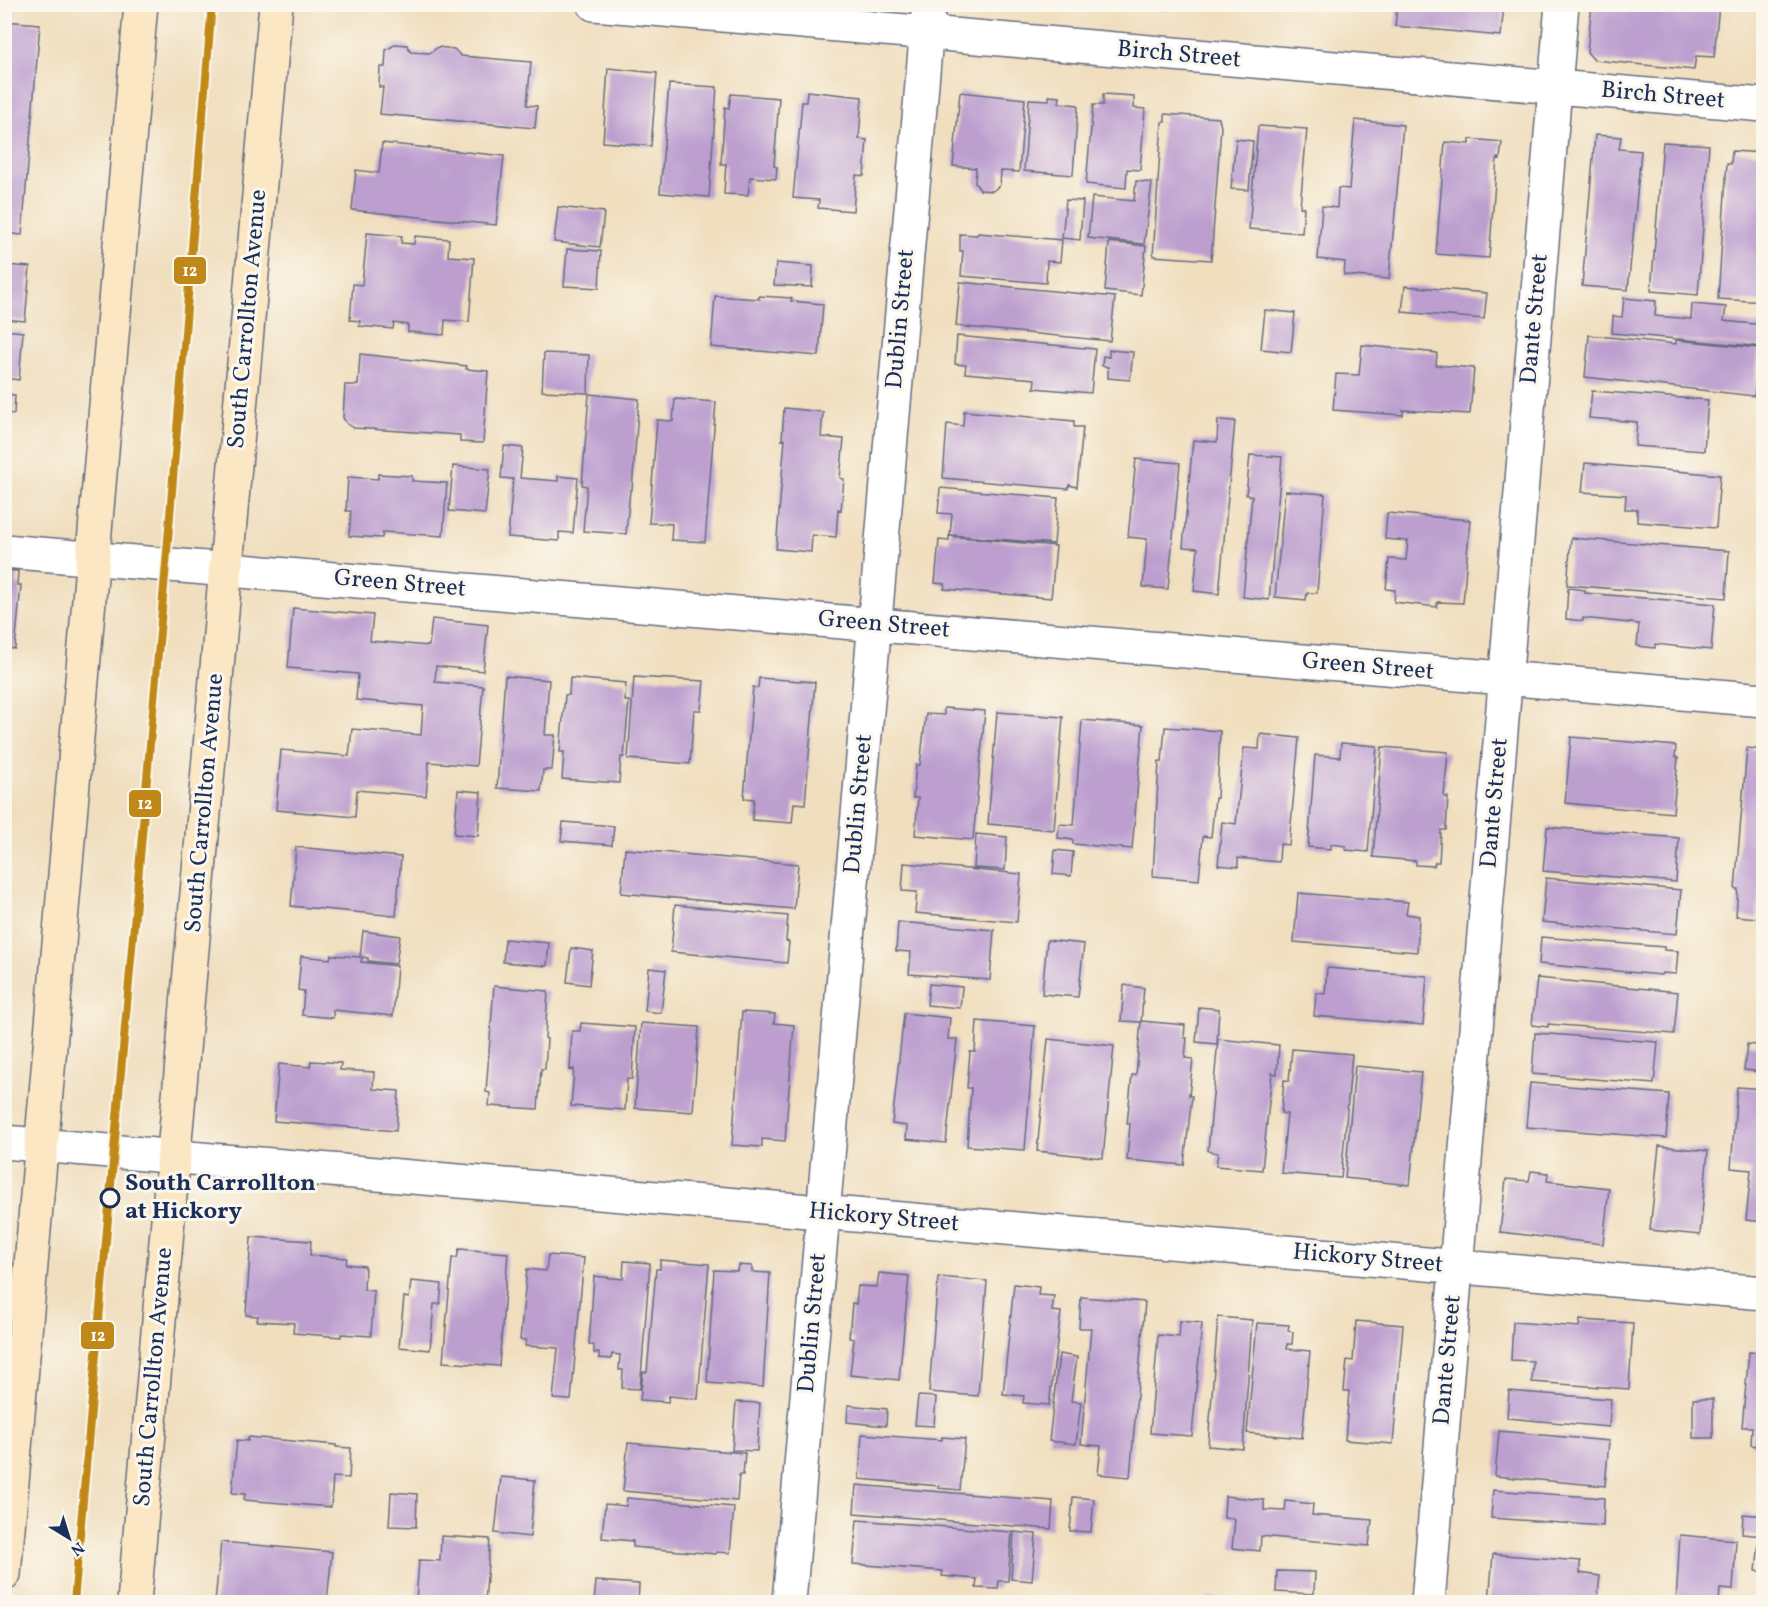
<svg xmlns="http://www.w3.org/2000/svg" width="1768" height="1607" font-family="Vollkorn,serif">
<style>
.building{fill:#bc9ecf}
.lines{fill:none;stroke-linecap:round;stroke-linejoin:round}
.street-casing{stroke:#666c80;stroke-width:36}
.secondary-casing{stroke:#666c80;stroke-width:36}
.street{stroke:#fff;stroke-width:33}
.secondary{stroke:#fbe7c3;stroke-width:33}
.tram-1-casing{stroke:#fbf7ec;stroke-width:12}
.tram-1{stroke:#c08818;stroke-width:8}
.stop-dot{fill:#fbf7ec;stroke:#1b2f5e;stroke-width:3}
.labels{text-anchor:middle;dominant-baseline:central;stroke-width:6;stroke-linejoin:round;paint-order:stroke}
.street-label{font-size:24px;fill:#1b2f5e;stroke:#fbf7ec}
.stop-label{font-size:24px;font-weight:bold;fill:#1b2f5e;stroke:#fbf7ec;text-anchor:start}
.line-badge{stroke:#fbf7ec;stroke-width:2}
.badge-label{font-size:16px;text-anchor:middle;font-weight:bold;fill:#fff}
</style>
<rect width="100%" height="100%" fill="#fbf7ec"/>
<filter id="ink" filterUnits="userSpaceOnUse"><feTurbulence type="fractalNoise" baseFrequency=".0167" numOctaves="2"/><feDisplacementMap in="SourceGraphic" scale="12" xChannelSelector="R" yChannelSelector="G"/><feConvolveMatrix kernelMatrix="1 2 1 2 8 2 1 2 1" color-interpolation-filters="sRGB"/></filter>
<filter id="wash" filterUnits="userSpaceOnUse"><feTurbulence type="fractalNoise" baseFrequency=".008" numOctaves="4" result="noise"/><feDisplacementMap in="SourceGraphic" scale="24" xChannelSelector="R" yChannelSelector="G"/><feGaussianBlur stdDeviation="1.35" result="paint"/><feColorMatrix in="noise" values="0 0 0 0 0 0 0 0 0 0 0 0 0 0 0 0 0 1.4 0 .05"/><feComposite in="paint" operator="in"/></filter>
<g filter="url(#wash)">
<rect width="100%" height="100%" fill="#f0debe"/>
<g id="blocks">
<path class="building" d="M1117 4H1167V10L1117 6Z
M1387 4H1504L1501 36 1395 26 1397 8 1387 7Z
M1592 4H1719L1714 57 1696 56 1694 70 1594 60 1587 52Z
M1760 4H1764V24H1758Z
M4 21 40 24 22 235 4 233Z
M396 44 407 45 411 52 430 53 438 47 454 49 461 56 531 62 527 105 537 106 535 128 380 114 383 87H379L380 67H385L386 50Z
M608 68 657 73 651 146 603 142Z
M669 84 717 87 709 197 660 193Z
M807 91 862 97 859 139 867 140 864 176 856 175 853 211 818 208 819 200 793 198 802 102H806Z
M960 92 1025 99 1019 172 1001 171 1000 185 993 191 980 190 975 183 976 168 953 166Z
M731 94 779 98 774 166 777 167 776 179 750 177 748 195 724 194 726 164H721L725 107 729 108Z
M1103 94 1134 96V108L1145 109 1140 170 1127 169 1126 188 1086 184 1093 105H1103Z
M1049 96 1060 97 1059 103 1078 105 1073 175 1024 171 1029 99 1049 100Z
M1165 114 1219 118 1221 127 1211 260 1153 256 1162 122H1165Z
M1355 120 1403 125 1389 279 1344 275 1345 262 1318 259 1322 206 1337 208 1338 188 1349 189Z
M1258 126 1307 129 1300 207 1304 208 1302 233 1249 229Z
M1595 135 1621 137 1619 149 1641 151 1628 290 1582 286Z
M1236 139 1253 141 1249 190 1231 189Z
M1470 139 1502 142 1500 159 1497 158 1489 258 1436 254 1445 142 1470 144Z
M1663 142 1709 145 1698 295 1651 291Z
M382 143 504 156 496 225 352 210 356 170 379 173Z
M1732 151 1764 153V302L1718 299 1727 163 1731 164Z
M1136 181 1152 183 1144 244 1088 238 1092 197 1134 201Z
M1066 200 1083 201 1080 240 1062 238Z
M558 207 604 212 600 247 554 242Z
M367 233 402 236 401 243 414 244 415 236 449 239 448 256 474 258 469 322 445 320 444 335 408 332V325L394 323 393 329 359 326 360 321 350 320 353 284 362 285Z
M978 233 1062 240 1060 262 1047 261 1046 283 961 276 963 251H960V234L977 235Z
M1109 242 1146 246 1141 295 1105 291Z
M567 249 601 251 599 288 564 286Z
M776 263 813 266 812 287 774 285Z
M4 265 30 267 25 321 4 319Z
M960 282 1115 297 1110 341 956 326Z
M1405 286 1487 293 1484 319 1402 312Z
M715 296 759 299V296L792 298 791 301 823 304 819 356 711 347Z
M1624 298 1656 301 1655 316 1691 319 1692 304 1726 307 1724 321 1764 325 1763 347 1612 333 1613 316 1622 317Z
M1265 310 1295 313 1291 352 1261 349Z
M4 330 23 332 19 380 4 378Z
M1589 335 1676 344V340L1759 348 1754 396 1585 377Z
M957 336 1095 349 1091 393 1034 388 1035 379 965 373 966 365 955 364Z
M1362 345 1437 353 1436 365 1474 368 1470 414 1403 410V415L1333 410 1336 374 1359 375Z
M1109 350 1133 352 1130 380 1108 378V367L1102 366 1103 356 1109 357Z
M544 353 589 355 588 393 542 391Z
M360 354 467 366 466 369 488 371 483 443 460 442V435L354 428 347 424 343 418 345 385H358Z
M1592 391 1708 400 1704 451 1635 446 1637 422 1589 418Z
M4 394 15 395 14 414 4 413Z
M589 394 639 399 632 490H630L626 534 583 531 587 486 582 485Z
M675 399 716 402 705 542 671 540 672 524 649 523 657 420 673 421Z
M784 408 823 412 821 437 844 439 840 478 844 479 841 510 838 509 836 537 812 535 811 552 776 549 785 439 782 440Z
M964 411 1074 421V427H1083L1077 487 1069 485 1068 489 943 478 947 424 963 426Z
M1218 420 1235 421 1219 594 1194 591 1198 548 1183 547 1193 440 1217 442Z
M504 446 523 448 520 478 558 481V476L578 478 573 533 559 532V541L508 537 513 479 501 478Z
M1250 455 1282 457 1269 600 1243 597 1252 496 1246 495Z
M1136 459 1180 463 1168 589 1143 587 1147 539 1128 537Z
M1585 463 1720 475 1716 528 1637 522V509H1625L1626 495 1582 492Z
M453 466 490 469 485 514 449 511Z
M378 474 412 476V481L447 483 443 536 383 532 382 538 349 536 351 511H346L348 477 378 479Z
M940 488 1058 498 1054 544 950 535 952 514 938 513Z
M1285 491 1325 494 1317 593H1307L1306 600 1275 597Z
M1387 513 1470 520 1463 603 1437 602V607L1394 602 1395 590 1386 589 1389 559 1406 560 1408 541 1385 539Z
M949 536 1056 546 1051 598 944 589 945 584 935 583 939 540 949 541Z
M1571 538 1729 551 1726 598 1567 585Z
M4 570 18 571 17 585H21L15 649 4 648Z
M1568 588 1585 590V593L1715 604 1711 650 1655 644V648L1637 646 1639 624 1583 618V621L1566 619Z
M293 608 373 615 370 641 429 646 432 619 488 625 483 671 436 666 435 682 483 686 476 766 429 762 426 796 357 790 355 817 276 810 281 750 349 756 352 729 421 735 423 706 356 700 358 674 288 668Z
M505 676 549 680 545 735H555L552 770H543L541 791 497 788Z
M634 677 704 681 701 710H694L690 764 628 759Z
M570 678 626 683 625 701H629L624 757H621L619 783 562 779 564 752H560L565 695H569Z
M759 678 815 682 805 804 794 803 792 823 752 820 754 799 744 798 753 687 758 688Z
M944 708 985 711 973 840 915 835 918 798H913L916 765H920L926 714 944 715Z
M997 712 1063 717 1054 830 988 824Z
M1082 720 1143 725 1132 849 1073 844V840L1058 838 1059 824 1074 825Z
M1165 727 1220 731 1217 798H1215L1211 837 1203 836 1199 880 1153 876 1159 761 1162 762Z
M1260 734 1299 738 1289 845 1280 844 1279 862 1238 858V867L1218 865 1222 822 1236 824 1244 748 1259 749Z
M1571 737 1676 746 1675 757 1678 758 1673 813 1565 803Z
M1341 743 1377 746 1368 852 1346 850V846L1331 844V849L1308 847 1315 755 1340 757Z
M1382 747 1448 752 1444 797H1448L1446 830H1441L1439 862H1435L1434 866 1416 865V861L1373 857Z
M1747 748 1764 750V877L1762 890H1760L1757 918 1736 916 1738 889H1735Z
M458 790 481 792 478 836 454 834Z
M563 822 614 826 612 845 561 841Z
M1547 827 1679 838 1676 882 1543 871Z
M976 834 1007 837 1005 870 974 868Z
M296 847 401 857 396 916 291 906Z
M625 849 798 864 794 909 621 893Z
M1055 850 1073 852 1071 876 1053 874Z
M904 863 1021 874 1017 922 915 913 917 892 902 891Z
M1546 878 1681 890 1677 934 1542 922Z
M1298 893 1408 902 1406 914 1419 916 1417 952 1294 942Z
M675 905 788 916 786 941 789 942 787 963 671 952Z
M898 922 994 930 990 980 909 974 911 952 896 951Z
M363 931 400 936 396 964 368 961V958L362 957 361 962 397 966 393 1016 333 1010V1018L302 1015 304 991 298 990 301 956 330 959 331 955 360 957Z
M1541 937 1664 947V950L1678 951 1676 974 1662 973 1661 975 1539 964Z
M505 939 549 943 547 966 503 962Z
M1047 940 1084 944 1078 997 1042 994Z
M571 948 593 951 589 985 567 982Z
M649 968 666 970 661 1013 645 1011Z
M1327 968 1427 976 1423 1025 1314 1016 1316 993 1325 994Z
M1537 978 1678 992 1674 1034 1548 1024V1027L1532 1025Z
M929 984 962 987 960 1008 927 1005Z
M1124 985 1144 988 1141 1022 1121 1021Z
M494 986 548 991 545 1038 547 1039 545 1069H541L538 1109 489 1106 490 1093 486 1092Z
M1199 1007 1219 1009 1217 1044 1196 1042Z
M742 1012 775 1014 774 1023 794 1025 785 1141 762 1139V1147L732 1145Z
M904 1013 950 1018 948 1039H957L946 1143 906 1139 907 1126 892 1124Z
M977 1021 1035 1026 1025 1150 967 1146 971 1088H967L970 1052H975Z
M1141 1021 1185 1025 1184 1038H1187L1185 1058 1193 1059 1189 1096H1192L1184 1165 1127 1160 1130 1124H1127L1132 1075H1136Z
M581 1023 635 1027 632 1079H627L625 1110 571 1106 574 1069 570 1070 572 1031H580Z
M641 1023 699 1027 693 1112 635 1108Z
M1535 1033 1658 1042 1654 1084 1532 1074Z
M1048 1039 1114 1046 1103 1158 1037 1151Z
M1218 1039 1279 1045 1277 1074 1272 1073 1262 1170 1216 1166 1218 1153 1208 1151Z
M1747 1044 1764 1046V1072L1744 1070Z
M1292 1049 1352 1054 1341 1178 1281 1173 1287 1114 1281 1113 1284 1080 1289 1081Z
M311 1061 341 1063 340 1070 374 1072 373 1089 399 1091 396 1131 274 1121 279 1064 310 1067Z
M1355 1066 1421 1072 1410 1185 1345 1178Z
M1530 1083 1669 1094 1666 1138 1526 1127Z
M1737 1087 1764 1089V1222L1746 1220 1751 1170 1731 1168Z
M1659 1146 1708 1151 1700 1235 1650 1230Z
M1531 1171 1548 1173 1547 1181 1609 1188 1603 1244 1500 1232 1506 1179 1529 1181Z
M251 1237 311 1241 310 1255 347 1258 346 1264 365 1266 364 1290 374 1291 371 1336 341 1334V1337L293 1333 294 1323 257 1321 258 1316 246 1315Z
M459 1249 508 1253 499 1366 443 1362 452 1258H457Z
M548 1255 584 1258 571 1400 553 1399 558 1348 525 1346 526 1340H520L527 1269 546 1271Z
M660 1260 709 1264 698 1399 669 1396 668 1402 640 1400 643 1372H647L656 1269H660Z
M624 1261 650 1263 640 1389 622 1388 623 1370H619L620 1355 612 1354 611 1359 599 1358V1353H594V1345H589L594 1276 623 1279Z
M738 1265 752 1266V1272L770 1273 763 1387 707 1383 714 1270 737 1271Z
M879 1273 909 1276 899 1380 850 1375 854 1339 849 1338 852 1303 856 1304 858 1286 877 1287Z
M938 1277 987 1281 978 1396 929 1392Z
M411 1281 442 1284 440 1304H434L430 1350 399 1347 404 1297 409 1298Z
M1014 1284 1039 1287 1038 1295 1054 1296 1052 1311 1061 1312 1049 1405 1023 1403 1024 1396 1003 1394Z
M1081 1297 1145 1302 1130 1477 1098 1474 1101 1446 1081 1444 1091 1328H1079Z
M1218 1317 1252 1320 1243 1449 1208 1446Z
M1580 1320 1633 1323 1629 1389 1532 1382 1533 1361 1511 1360 1513 1322 1579 1327Z
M1180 1321 1202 1323 1192 1436 1150 1433 1158 1335 1179 1337Z
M1356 1321 1403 1325 1393 1444 1345 1440 1349 1391H1344L1347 1360 1353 1361Z
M1257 1323 1289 1325 1288 1331 1293 1332 1292 1344H1287V1349L1310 1351 1302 1438 1247 1433Z
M1749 1352 1764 1353V1447L1751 1445 1752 1427H1742Z
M1059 1354 1077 1357 1071 1401 1081 1402 1076 1444 1049 1441Z
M1509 1391 1611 1399 1609 1427 1507 1418Z
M918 1396 936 1397 934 1426 915 1425Z
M1693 1399H1713V1438H1693Z
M736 1402 760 1403 757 1451 732 1450Z
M848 1405 887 1409 886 1426 847 1422Z
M1499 1431 1609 1441 1605 1486 1495 1476Z
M862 1434 942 1440V1437L965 1439 960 1490 938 1488 939 1486 859 1479Z
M248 1437 336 1445V1447L351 1448 349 1478 333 1477 331 1507 244 1500 245 1494 232 1493 237 1440 248 1441Z
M628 1443 745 1453 743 1475H739L737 1501 623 1491Z
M501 1477 535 1480 530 1537 495 1533Z
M856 1485 1053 1501 1051 1529 854 1513Z
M1493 1490 1604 1498 1603 1526 1491 1518Z
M391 1492 417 1494 416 1527 389 1526Z
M1225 1496 1264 1500V1510L1285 1511 1286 1501 1313 1504 1312 1515 1372 1520 1369 1546 1261 1536 1260 1551 1232 1548 1235 1519 1224 1518Z
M1073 1497 1094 1499 1091 1532 1070 1531Z
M627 1498 734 1507 730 1553 716 1552V1554L633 1547V1541L602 1538 605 1504 626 1506Z
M1743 1514 1764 1516V1536L1742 1534Z
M857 1520 1012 1532 1008 1581H999L998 1589 976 1588 977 1579 942 1576 943 1571 853 1564Z
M1014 1532 1036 1534 1032 1581 1011 1579Z
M1680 1535 1736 1540 1733 1590 1720 1589 1719 1602H1676Z
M441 1536 490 1539 485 1602H416L419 1560 440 1561Z
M221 1542 332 1552 327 1602H215Z
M1759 1542 1764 1543V1572L1756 1571Z
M1493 1554 1580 1561V1573L1600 1576 1597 1602 1578 1598 1577 1602H1489Z
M1277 1571 1315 1572 1314 1594 1276 1592Z
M596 1581 639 1584 638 1602H594Z
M1207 1598 1228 1600V1602H1207Z"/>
</g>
</g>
<g filter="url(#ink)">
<use href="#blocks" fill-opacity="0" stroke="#666c80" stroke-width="1.5"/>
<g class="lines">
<defs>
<path id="street" d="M594 4 1764 105
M4 551 1764 700
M4 1142 1764 1293
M789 1602 929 4
M1428 1602 1562 4"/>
<path id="secondary" d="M4 1574 141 4
M134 1602 276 4"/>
</defs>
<use href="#street" class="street-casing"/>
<use href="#secondary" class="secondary-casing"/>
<use href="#street" class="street"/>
<use href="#secondary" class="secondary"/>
<defs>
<path id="tram-1" d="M74 1602 166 564 212 4"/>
</defs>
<use href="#tram-1" class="tram-1-casing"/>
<use href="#tram-1" class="tram-1"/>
</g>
</g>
<circle class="stop-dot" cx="110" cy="1198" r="9"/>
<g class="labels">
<g class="street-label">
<text transform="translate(1179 55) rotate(5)">Birch Street</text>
<text transform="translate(1663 96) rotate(5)">Birch Street</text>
<text transform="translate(248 319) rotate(-85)">South Carrollton Avenue</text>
<text transform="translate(901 319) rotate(-85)">Dublin Street</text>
<text transform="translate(1535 319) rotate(-85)">Dante Street</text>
<text transform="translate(400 584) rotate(5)">Green Street</text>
<text transform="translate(884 625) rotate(5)">Green Street</text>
<text transform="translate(1368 667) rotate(5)">Green Street</text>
<text transform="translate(205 803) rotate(-85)">South Carrollton Avenue</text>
<text transform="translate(1495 803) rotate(-85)">Dante Street</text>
<text transform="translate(859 804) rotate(-85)">Dublin Street</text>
<text transform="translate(884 1218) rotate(5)">Hickory Street</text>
<text transform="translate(1368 1259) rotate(5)">Hickory Street</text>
<text transform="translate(813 1323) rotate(-85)">Dublin Street</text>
<text transform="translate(1448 1360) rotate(-85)">Dante Street</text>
<text transform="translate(154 1377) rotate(-85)">South Carrollton Avenue</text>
</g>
<g class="stop-label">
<text x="125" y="1184">South Carrollton<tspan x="125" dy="28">at Hickory</tspan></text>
</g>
</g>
<g class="line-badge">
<rect x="173" y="256" width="34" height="29" rx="6" fill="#c08818"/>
<rect x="128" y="789" width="34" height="29" rx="6" fill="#c08818"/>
<rect x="80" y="1321" width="35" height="29" rx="6" fill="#c08818"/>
</g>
<g class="badge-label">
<text x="190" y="276">12</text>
<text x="145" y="809">12</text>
<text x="98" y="1341">12</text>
</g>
<rect width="1768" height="1607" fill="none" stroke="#fbf7ec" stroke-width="24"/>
<g transform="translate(69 1538) rotate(142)" stroke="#fbf7ec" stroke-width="4.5" paint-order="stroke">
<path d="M0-4.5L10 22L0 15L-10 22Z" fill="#1b2f5e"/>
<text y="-9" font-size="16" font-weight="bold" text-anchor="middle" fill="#1b2f5e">N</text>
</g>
</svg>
